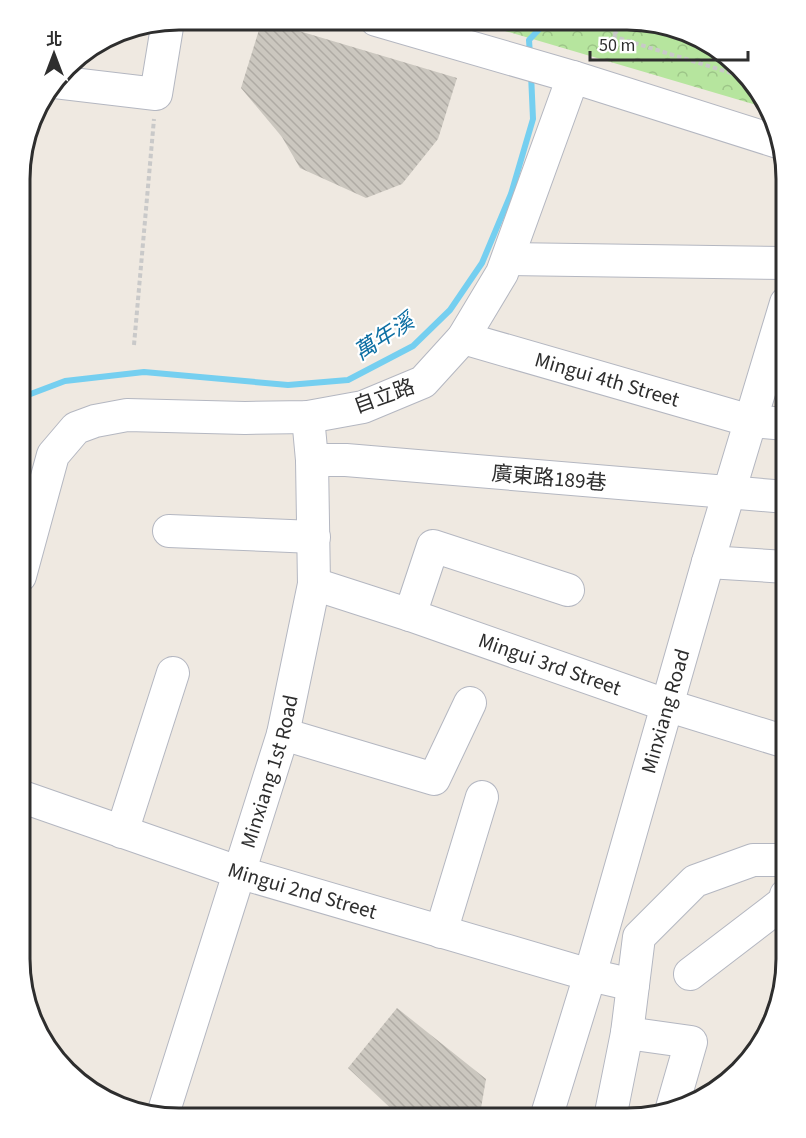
<svg xmlns="http://www.w3.org/2000/svg" width="806" height="1138" font-family="'Source Sans 3','Noto Sans TC',sans-serif">
<style>
.forest{fill:url(#forest-crowns)}
.lines{fill:none;stroke-linecap:round;stroke-linejoin:round}
.stream{stroke:#75cff0;stroke-width:6}
.building{fill:url(#building-back-hatch)}
.minor-casing{stroke:#b4b7c1;stroke-width:34}
.path{stroke:#c9c9c9;stroke-width:4;stroke-dasharray:4.5 3;stroke-linecap:butt}
.minor{stroke:#fff;stroke-width:32}
.labels{text-anchor:middle;dominant-baseline:central;stroke-width:4.5;stroke-linejoin:round;paint-order:stroke}
.street-label{font-size:21px;fill:#2e2e2e;stroke:#fff}
.water-label{font-size:22px;font-style:italic;fill:#0d6fa3;stroke:#fff}
.rim{fill:none;stroke:#2e2e2e;stroke-width:3}
</style>
<defs>
<pattern id="forest-crowns" width="20" height="18" patternUnits="userSpaceOnUse" patternTransform="scale(1.5)"><rect width="20" height="18" fill="#b6e59e"/><path d="M2 6a3 3 0 1 1 6 0M12 15a3 3 0 1 1 6 0" fill="none" stroke="#9dc588"/></pattern>
<pattern id="building-back-hatch" width="6" height="6" patternUnits="userSpaceOnUse" patternTransform="scale(1.5)"><rect width="6" height="6" fill="#cbc7bf"/><path d="M-1 5l2 2M0 0l6 6M5-1l2 2" fill="none" stroke="#afaba4"/></pattern>
</defs>
<rect width="100%" height="100%" fill="#efe9e1"/>
<path class="forest" d="M468 20 648 21 724 52 770 109Z"/>
<g class="lines">
<path class="stream" d="M530 55 529 40 547 21
M20 398 65 381 144 372 288 385 348 380 413 346 450 310 482 263 511 194 533 119 531 74"/>
</g>
<path class="building" d="M262 20 457 78 438 139 402 184 366 198 300 168 282 137 241 88Z
M397 1008 486 1079 480 1114 474 1118H401L348 1068Z"/>
<g class="lines">
<defs>
<g id="minor">
<path d="M376 20 573 77 778 142"/>
<path d="M55 82 156 94 168 21"/>
<path d="M508 259 786 263"/>
<path id="s1" d="M463 338 751 421 786 424"/>
<path d="M312 460H346L786 497"/>
<path d="M169 531 314 537"/>
<path d="M708 562 786 567"/>
<path d="M20 576 53 455 76 428 95 421 127 415 245 418 308 417 363 407 423 382 463 338 502 273 573 77"/>
<path id="s2" d="M314 584 410 615 666 705 786 742"/>
<path d="M410 615 433 546 568 590"/>
<path d="M283 734 434 779 470 703"/>
<path id="s3" d="M20 796 238 872 590 975 633 985"/>
<path d="M122 832 173 673"/>
<path d="M441 932 482 797"/>
<path d="M690 974 784 902 786 895"/>
<path d="M627 1033 691 1042 672 1108"/>
<path id="s4" d="M162 1117 283 734 314 584 312 460 308 417"/>
<path id="s5" d="M546 1118 590 975 708 562 786 303"/>
<path d="M610 1118 627 1033 639 937 695 881 753 860H786"/>
</g>
</defs>
<use href="#minor" class="minor-casing"/>
<path class="path" d="M628 21 612 36 744 77
M134 345 154 119"/>
<use href="#minor" class="minor"/>
</g>
<g class="labels">
<g class="street-label">
<text stroke="none"><textPath href="#s1" startOffset="150">Mingui 4th Street</textPath></text>
<text transform="translate(384 396) rotate(-20)">自立路</text>
<text transform="translate(549 478) rotate(5)">廣東路189巷</text>
<text stroke="none"><textPath href="#s2" startOffset="249">Mingui 3rd Street</textPath></text>
<text stroke="none"><textPath href="#s5" startOffset="424">Minxiang Road</textPath></text>
<text stroke="none"><textPath href="#s4" startOffset="362">Minxiang 1st Road</textPath></text>
<text stroke="none"><textPath href="#s3" startOffset="298">Mingui 2nd Street</textPath></text>
</g>
<g class="water-label">
<text transform="translate(384 337) rotate(-33)">萬年溪</text>
</g>
</g>
<path d="M0 0H806V1138H0ZM179 30H627A149 149 0 0 1 776 179V959A149 149 0 0 1 627 1108H179A149 149 0 0 1 30 959V179A149 149 0 0 1 179 30Z" fill="#fff" fill-rule="evenodd"/>
<path class="rim" d="M179 30H627A149 149 0 0 1 776 179V959A149 149 0 0 1 627 1108H179A149 149 0 0 1 30 959V179A149 149 0 0 1 179 30Z"/>
<g transform="translate(54 54)" stroke="#ffffff" stroke-width="4.5" paint-order="stroke">
<path d="M0-4.5L10 22L0 15L-10 22Z" fill="#2e2e2e"/>
<text y="-9" font-size="16" font-weight="bold" text-anchor="middle" fill="#2e2e2e">北</text>
</g>
<path d="M590 51v9h158v-9" fill="none" stroke="#2e2e2e" stroke-width="3"/>
<text x="599" y="51" font-size="18" fill="#2e2e2e" stroke="#ffffff" stroke-width="4.5" paint-order="stroke">50 m</text>
</svg>
